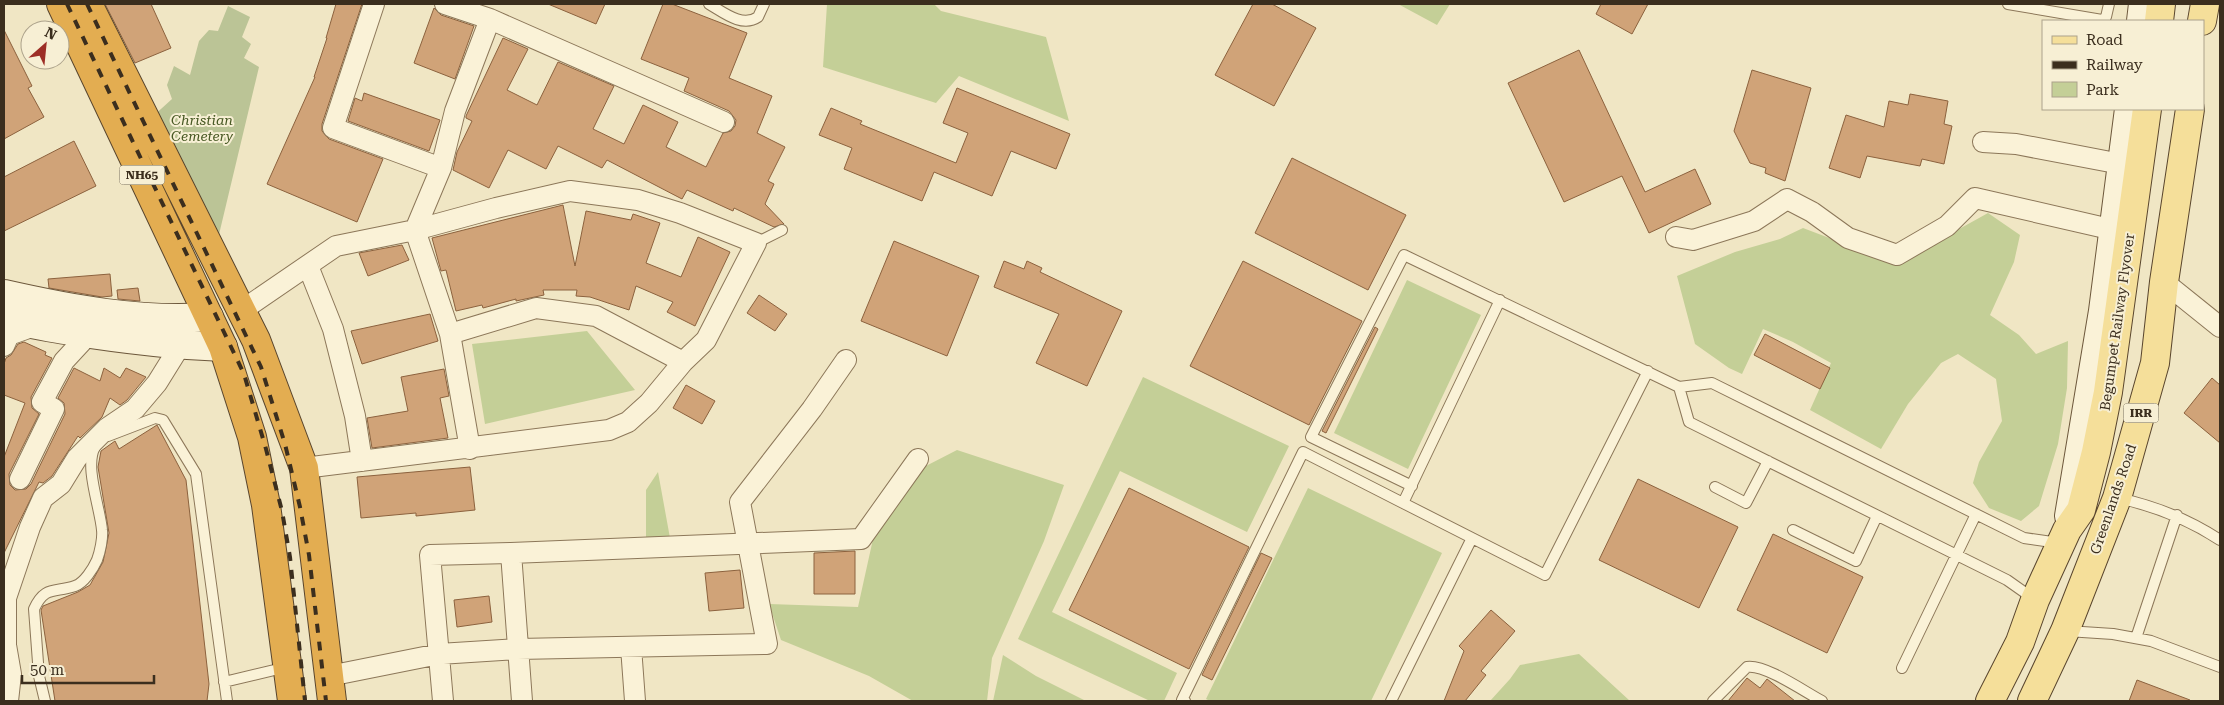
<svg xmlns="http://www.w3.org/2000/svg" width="2224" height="705" font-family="'Roboto Serif',serif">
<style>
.green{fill:#c4cf97}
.cemetery{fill:#bbc496}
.building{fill:#d0a378;stroke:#8c623e}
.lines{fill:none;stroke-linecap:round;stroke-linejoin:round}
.lane-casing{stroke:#8c7759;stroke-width:12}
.street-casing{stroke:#8c7759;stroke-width:22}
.secondary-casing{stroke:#6d583c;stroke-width:30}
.primary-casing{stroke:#59452d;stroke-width:30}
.highway-casing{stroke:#59452d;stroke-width:30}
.lane{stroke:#faf2d7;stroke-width:10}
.street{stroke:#faf2d7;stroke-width:20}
.secondary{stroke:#faf2d7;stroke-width:28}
.primary{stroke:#f5df9a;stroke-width:28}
.highway{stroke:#e3ad51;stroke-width:28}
.rail{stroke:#3b2e1e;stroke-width:4;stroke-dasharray:9 9;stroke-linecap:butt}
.labels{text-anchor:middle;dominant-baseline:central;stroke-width:4;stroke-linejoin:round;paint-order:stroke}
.shield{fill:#f7efd4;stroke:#736855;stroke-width:1}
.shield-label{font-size:12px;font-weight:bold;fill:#3b2e1e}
.park-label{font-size:14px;font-style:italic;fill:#475823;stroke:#f7efd4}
.street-label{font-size:14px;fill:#3b2e1e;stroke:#f7efd4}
</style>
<rect width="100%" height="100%" fill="#f0e6c4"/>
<path class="green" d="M827 4H934L941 11 1046 37 1069 121 959 76 936 103 823 67Z
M1398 4H1450L1437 25Z
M1988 213 2020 235 2014 262 1990 315 2019 335 2036 354 2068 341 2067 388 2058 444 2039 506 2021 521 1989 508 1973 483 1979 462 2002 421 1996 379 1958 354 1941 363 1908 404 1881 449 1810 410 1831 363 1793 342 1763 329 1742 374 1729 368 1695 344 1677 276 1735 252 1780 239 1803 228 1874 255 1943 238Z
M1407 280 1481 315 1408 469 1334 433Z
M587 331 635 390 485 424 472 344Z
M1143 377 1289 446 1247 532 1120 471 1052 612 1177 673 1164 701H1150L1018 639Z
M957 450 1064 485 1044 541 992 658 987 701H913L869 676 781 640 769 604 858 607 873 539 922 468Z
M658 472 670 538 646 539V490Z
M1308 488 1442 553 1371 701H1210L1206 699Z
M1579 654 1630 701H1490L1510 679 1520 665Z
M1003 655 1036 676 1086 701H993Z"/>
<path class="cemetery" d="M228 6 250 17 242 37 251 44 244 58 259 67 216 247 151 118 172 99 167 85 174 66 190 75 199 41 209 30 218 31Z"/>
<path class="building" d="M105 4H151L171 48 135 63Z
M336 4H362L322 124V131L329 139 383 159 357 222 267 184 315 77H314L327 38H326Z
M548 4H605L596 24Z
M663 4H672L747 33 729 78 772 96 757 133 785 147 768 181 774 184 765 204 784 224 774 227 734 208 733 211 687 190 682 199 607 160 602 168 558 146 546 169 508 150 489 188 453 170 457 152 472 121 466 118V116L503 38 528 49 507 90 537 105 558 62 614 86 593 129 624 144 643 105 678 122 666 147 706 167 723 133 731 131 735 126 736 120 729 111 684 91 689 78 641 59Z
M1253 4H1272L1316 28 1274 106 1215 75Z
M1601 4H1648L1632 34 1596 14Z
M434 8 441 15 474 26 455 79 414 63Z
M4 30 32 86 28 88 44 117 4 139Z
M1579 50 1645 192 1695 169 1711 204 1649 233 1622 176 1564 202 1508 83Z
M1752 70 1811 88 1785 181 1765 173 1766 168 1750 163 1734 131Z
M957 88 1070 134 1056 169 1011 151 992 196 934 172 922 201 844 169 852 148 819 135 831 108 862 121 860 124 956 163 968 133 943 123Z
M364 93 440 120 429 151 348 121 355 98 362 101Z
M1910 94 1948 101 1944 124 1952 126 1944 164 1922 159 1920 166 1867 156 1860 178 1829 168 1846 115 1884 127 1889 101 1908 105Z
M74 141 96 186 4 231V177Z
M1292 158 1406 215 1368 290 1255 233Z
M563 205 575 266 586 211 631 220 633 214 660 223 646 263 681 277 698 237 730 252 695 326 667 312 673 302 636 286 629 310 590 297 576 296 577 290H543L544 295 516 301V299L483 308 482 305 456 311 446 270 441 271 432 238Z
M894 241 979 276 947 356 861 321Z
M402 245 409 260 368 276 359 253Z
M1004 261 1024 269 1027 261 1042 268 1040 272 1122 311 1087 386 1036 363 1059 314 994 287Z
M1243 261 1362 321 1309 425 1190 366Z
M110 274 112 296 102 297 49 288 48 279Z
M138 288 140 301 118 299 117 290Z
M759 295 787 314 775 331 747 313Z
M430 314 438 341 362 364 351 331Z
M1375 327 1378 329 1326 433 1322 431Z
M1765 334 1830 368 1820 389 1754 355Z
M24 342 46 352 45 355 52 358 31 397 32 408 39 414 9 474 10 485 15 490 26 489 31 484 65 414 64 403 58 398 74 368 100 381 104 368 120 378 126 368 146 377 127 400 120 405 110 398 102 417 80 438 78 436 52 476 43 483 39 482 4 553V457L25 403 4 395V364L6 358 11 355 18 344Z
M444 369 449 396 440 398 448 438 372 448 367 418 408 411 401 377Z
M2212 378 2220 385V443L2184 413Z
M686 385 715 401 702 424 673 408Z
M157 425 186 480 209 684 207 701H55L41 610 43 606 78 592 90 585 103 562 109 533 98 467 101 451 115 441 119 449Z
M470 467 475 510 416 516V513L361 518 357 477Z
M1638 479 1738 527 1699 608 1599 560Z
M1129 488 1249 547 1189 669 1069 610Z
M1773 534 1863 577 1827 653 1737 610Z
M855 551V594H814V553Z
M1261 553 1272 558 1212 680 1202 675Z
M740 570 744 608 709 611 705 573Z
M489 596 492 622 457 627 454 600Z
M1491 610 1515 631 1481 671 1486 675 1465 701H1444L1464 651 1459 646Z
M1747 678 1760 688 1767 679 1795 701H1728Z
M2137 680 2190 700 2189 701H2129Z"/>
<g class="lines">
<defs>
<path id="lane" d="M709 4C723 12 742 28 758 17L764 4
M2008 4 2102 20 2106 17 2109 4
M756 243 782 230
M1679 387 1689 422 2007 580 2034 599
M108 436 155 418 163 420 196 474 227 701
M1412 486 1311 437 1404 255 1679 387 1712 383 2024 538 2059 543
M1715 487 1746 503 1768 461
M2118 498C2155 506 2188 519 2220 540
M1403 503 1545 575 1648 371
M1793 530 1856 561 1877 516
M2067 631 2113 634 2151 641 2220 667
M2136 638 2177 515
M1902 668 1976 514
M224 682 287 667
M45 701 39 676 34 609C45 585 55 593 75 586 84 583 93 569 97 560 100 552 103 538 102 530 100 507 84 466 95 447
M1185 701 1182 700 1303 452 1403 503 1500 300
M1391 701 1472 538
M1713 701 1747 667C1765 664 1805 692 1822 701"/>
<path id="street" d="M374 4 333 128 441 168
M445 4 490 19 724 122
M1983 142 2016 144 2121 164
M1676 237 1693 240 1754 221 1787 199 1812 212 1848 238 1897 255 1947 226 1975 198 2114 230
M308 266 333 329 355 416 362 461
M2164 282 2220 327
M241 311 336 246 415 230 496 208 570 191 638 200 680 213 756 243 706 340 683 362 649 403 628 422 609 430 304 468
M450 334 536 308 596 316 683 362
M4 346 9 335 37 325
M470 449 450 334 415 230 441 168 455 111 490 19
M20 479 54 409 42 402 64 361 89 334
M511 553 861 539 918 459
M631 647 635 701
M329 676 439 654 518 649 767 644 740 502 812 409 846 360
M8 701 11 674 6 645V598L30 527 43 498 61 484 77 458 107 428 135 409 157 383 180 346
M443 701 430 555 511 553 522 701"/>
<path id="secondary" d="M2141 21 2143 4
M4 294C70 309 140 322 209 317
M4 317C25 324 48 327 71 331 121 339 172 345 223 347
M2069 516 2103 311 2129 109"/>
<path id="primary" d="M2159 21 2161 4
M2202 21 2205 4
M1990 701 2020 642 2035 600 2067 530 2081 510 2096 452 2108 392 2147 109
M2032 701 2065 631 2117 498 2155 363 2164 282 2190 109"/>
<path id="highway" d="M61 4 223 347 252 437 266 505 292 701
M88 4 256 340 304 468 332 701"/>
</defs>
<use href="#lane" class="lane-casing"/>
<use href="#street" class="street-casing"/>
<use href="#secondary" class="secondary-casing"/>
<use href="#primary" class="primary-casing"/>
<use href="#highway" class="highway-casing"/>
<use href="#lane" class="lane"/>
<use href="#street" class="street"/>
<use href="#secondary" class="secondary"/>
<use href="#primary" class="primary"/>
<use href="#highway" class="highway"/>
<path class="rail" d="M67 4 244 374 266 449 282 511 290 557 305 701
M87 4 261 367 285 444 300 507 309 555 326 701"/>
</g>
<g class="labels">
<g class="shield">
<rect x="119.5" y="165.5" width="45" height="19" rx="4"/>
<rect x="2123.5" y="403.5" width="35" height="19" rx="4"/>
</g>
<g class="shield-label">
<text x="142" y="175">NH65</text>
<text x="2141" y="413">IRR</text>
</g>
<g class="park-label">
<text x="202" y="120">Christian<tspan x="202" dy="16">Cemetery</tspan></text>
</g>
<g class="street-label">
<text transform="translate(2117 322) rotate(-82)">Begumpet Railway Flyover</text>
<text transform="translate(2113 499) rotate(-71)">Greenlands Road</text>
</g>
</g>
<rect width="2224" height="705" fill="none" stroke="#3b2e1e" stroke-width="10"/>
<rect x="2042" y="20" width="162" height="90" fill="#f7efd4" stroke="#aca28b"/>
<rect x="2052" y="36" width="25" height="8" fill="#f5df9a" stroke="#aca28b"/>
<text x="2086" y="45" font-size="15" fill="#3b2e1e">Road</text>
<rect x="2052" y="61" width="25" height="8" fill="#3b2e1e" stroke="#aca28b"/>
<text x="2086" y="70" font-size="15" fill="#3b2e1e">Railway</text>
<rect x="2052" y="82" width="25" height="15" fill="#c4cf97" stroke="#aca28b"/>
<text x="2086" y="95" font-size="15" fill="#3b2e1e">Park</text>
<g transform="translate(45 45) rotate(27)"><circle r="24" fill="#f7efd4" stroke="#aca28b"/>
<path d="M0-4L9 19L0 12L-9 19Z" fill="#9d2e26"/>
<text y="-8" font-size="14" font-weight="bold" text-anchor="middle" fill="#3b2e1e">N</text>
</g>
<path d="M22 675v8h132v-8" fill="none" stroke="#3b2e1e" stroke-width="2.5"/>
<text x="30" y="675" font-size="15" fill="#3b2e1e" stroke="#f7efd4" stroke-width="4" paint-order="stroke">50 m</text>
</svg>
